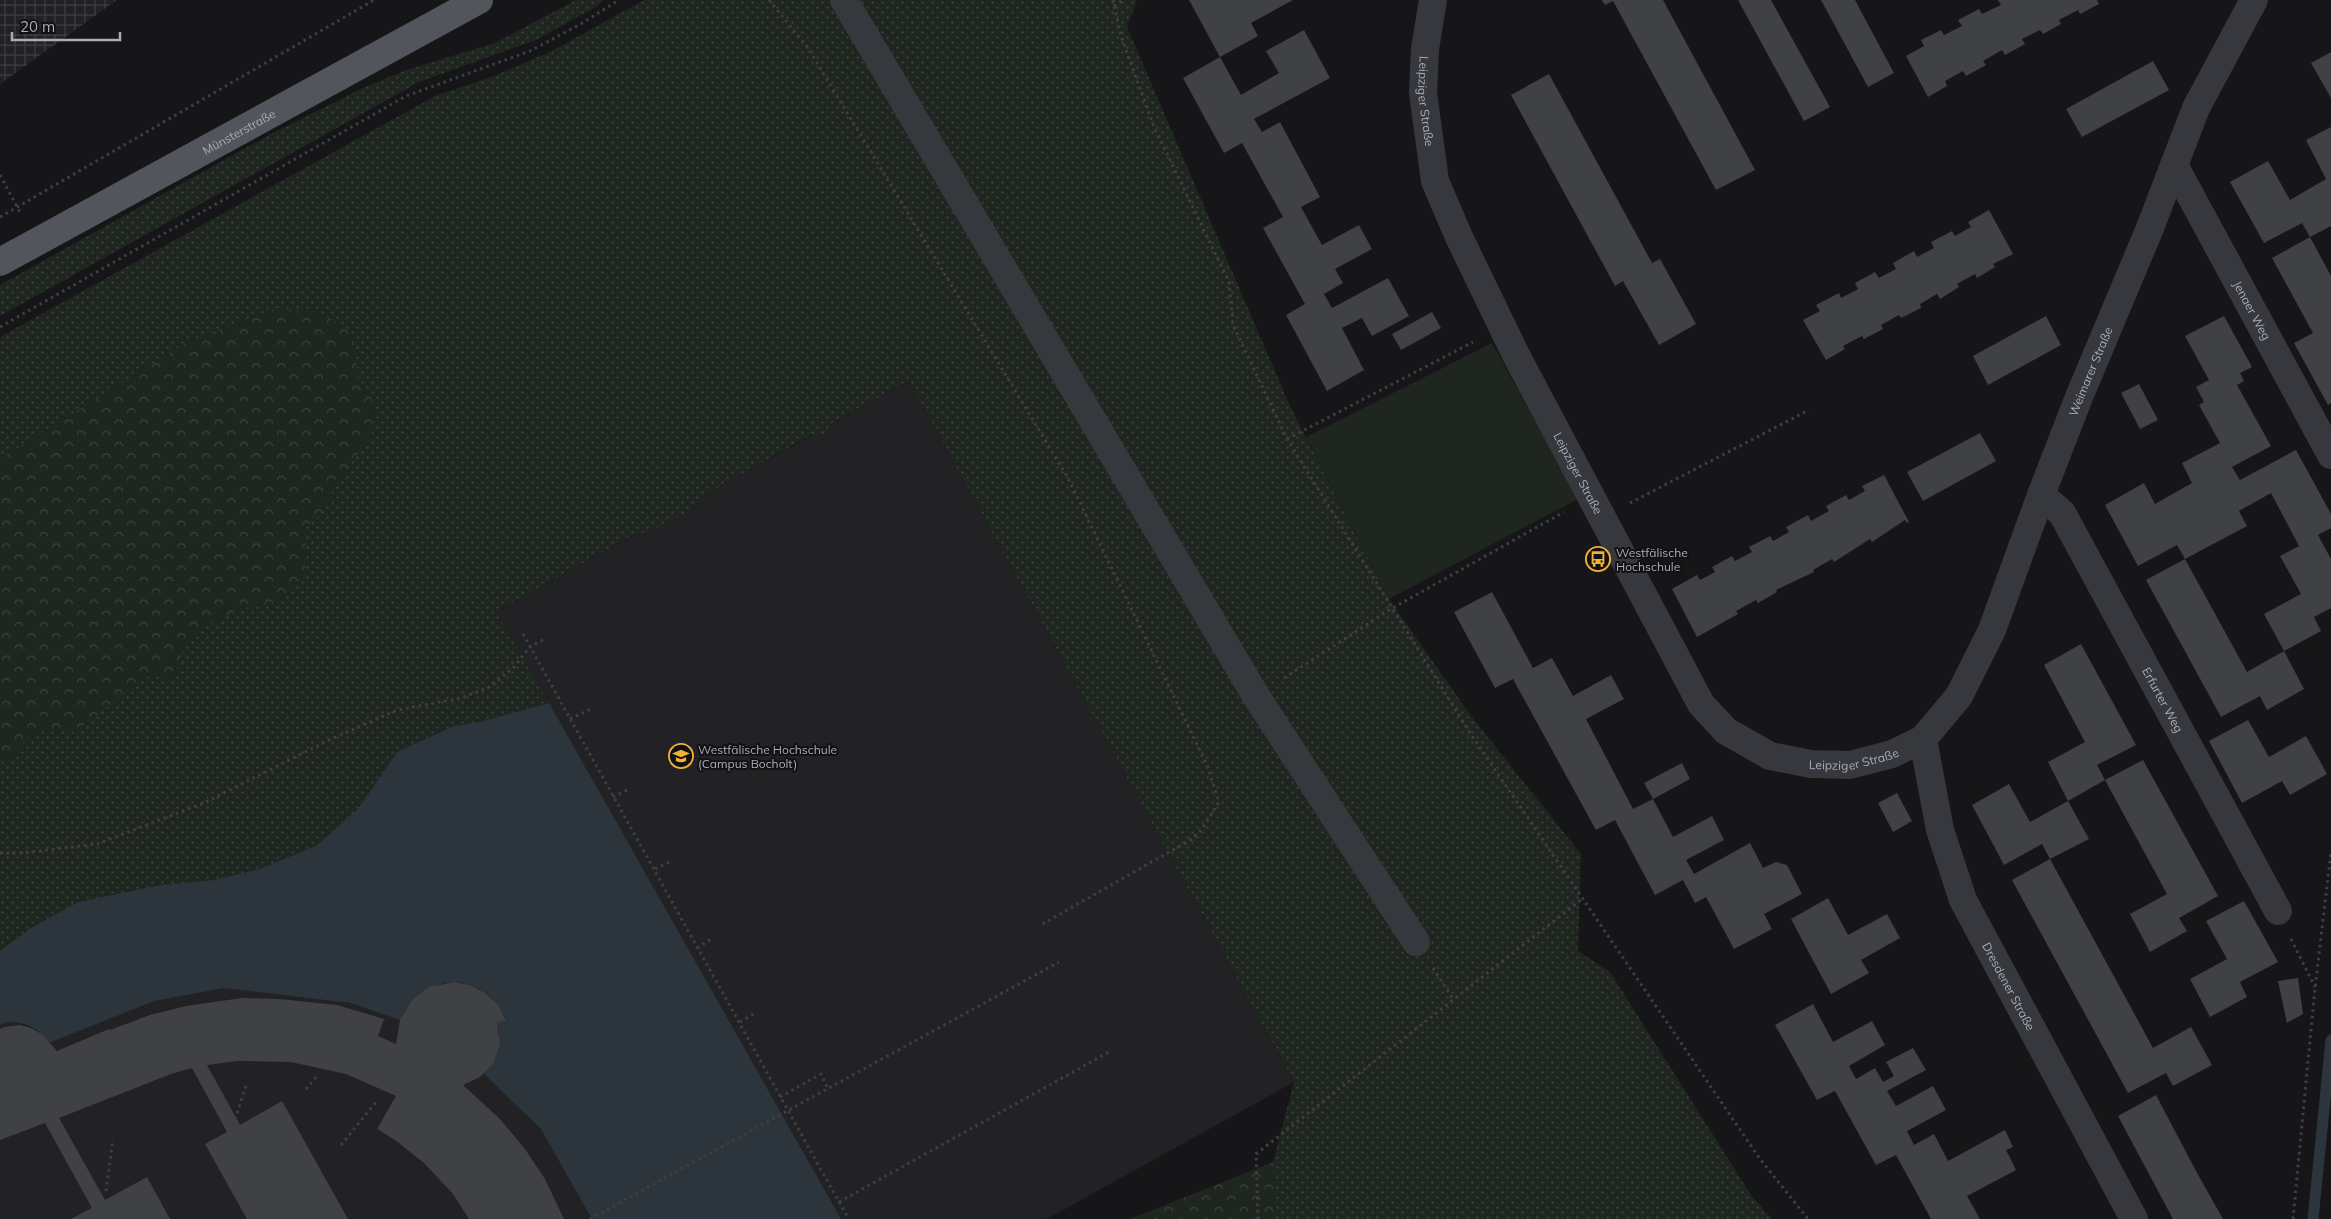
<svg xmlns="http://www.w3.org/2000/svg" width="2331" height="1219" font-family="Mulish,sans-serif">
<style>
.built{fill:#222225}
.industrial{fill:url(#industrial-grid)}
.grass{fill:url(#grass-dots)}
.forest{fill:url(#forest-crowns)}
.park{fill:#1e261f}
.water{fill:#2c353c}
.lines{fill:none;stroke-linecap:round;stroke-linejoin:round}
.stream{stroke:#2c353c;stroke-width:11}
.building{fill:#404145}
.path{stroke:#3d3f44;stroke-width:3;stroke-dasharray:2.5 4;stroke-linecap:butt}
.minor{stroke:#37383d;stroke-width:28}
.major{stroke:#53555c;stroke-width:28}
.labels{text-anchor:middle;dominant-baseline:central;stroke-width:4;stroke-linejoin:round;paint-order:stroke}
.street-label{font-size:12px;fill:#a8adb8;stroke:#111113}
.poi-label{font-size:12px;fill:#a8adb8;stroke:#111113;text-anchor:start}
</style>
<defs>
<pattern id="industrial-grid" width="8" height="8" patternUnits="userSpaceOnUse" patternTransform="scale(1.25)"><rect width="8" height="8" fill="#222225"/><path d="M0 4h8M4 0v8" fill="none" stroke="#3f3f43"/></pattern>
<pattern id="grass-dots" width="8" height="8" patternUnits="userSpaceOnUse" patternTransform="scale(1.25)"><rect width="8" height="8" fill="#1e261f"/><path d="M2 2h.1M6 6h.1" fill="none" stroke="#3c433d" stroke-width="1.8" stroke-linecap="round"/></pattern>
<pattern id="forest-crowns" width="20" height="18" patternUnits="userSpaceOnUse" patternTransform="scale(1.25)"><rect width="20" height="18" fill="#1e261f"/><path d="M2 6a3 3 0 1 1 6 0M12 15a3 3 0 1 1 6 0" fill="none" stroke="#3c433d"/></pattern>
</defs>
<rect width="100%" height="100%" fill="#161618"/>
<path class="built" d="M909 381 1294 1082 1047 1219H0V899L496 612Z"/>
<path class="industrial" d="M0 0H117L0 84Z"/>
<path class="grass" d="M576 0H603L597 6 536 40 419 82 0 316V285L271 134 365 87 406 70 495 43Z
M644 0H1137L1127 27 1290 406 1389 599 1471 716 1581 854 1578 951 1610 972 1751 1195 1772 1219H1274L1273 1162 1294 1082 909 381 831 424 824 434 811 435 709 493C700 507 652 534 635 534L496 612 549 703 480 722 454 726 397 752 358 809 316 846 260 869 214 880 161 885 31 928 0 951V337L435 96 494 76 552 51Z"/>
<path class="forest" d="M276 308 316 312 345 326 356 350V375L376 406 372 434 341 477 319 516 304 529 307 552 304 576 282 601 245 608 201 628 184 648 174 678H163L152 674 78 729H43L24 740 19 757 0 763V459L184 344Z
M1273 1162 1274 1219H1130Z"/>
<path class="park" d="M1492 343 1578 499 1389 599 1306 437Z"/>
<path class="water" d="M549 703 841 1219H592L541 1129 484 1074C498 1058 502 1043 497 1023L506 1019C481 969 425 971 400 1020L351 1003 224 988 154 1001 46 1044C44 1040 41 1034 38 1031 28 1023 11 1019 0 1025V951L31 928 78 902 161 885 214 880 260 869 316 846 358 809 397 752 454 726 480 722Z"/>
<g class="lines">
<path class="stream" d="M2313 1219 2331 1040"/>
</g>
<path class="building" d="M1189 0H1293L1251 23 1258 36 1220 57Z
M1602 0H1663L1755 170 1716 190 1613 1 1605 5Z
M1738 0H1771L1830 107 1804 121Z
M1821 0H1855L1894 73 1868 87Z
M1998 0H2097L2099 4 2080 14 2078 10 2059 20 2061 24 2043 34 2040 30 2022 39 2025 44 2005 55 2002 50 1983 61 1986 65 1966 76 1963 71 1945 81 1947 86 1928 97 1906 56 1924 46 1921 40 1941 30 1944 35 1962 26 1958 20 1979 9 1982 14 2001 5Z
M1304 30 1330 78 1254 119 1262 132 1280 122 1320 197 1301 207 1322 245 1359 225 1372 249 1335 269 1343 283 1324 294 1332 308 1388 278 1409 316 1372 336 1362 318 1342 328 1364 370 1327 391 1286 315 1305 304 1263 228 1283 217 1242 143 1224 153 1183 78 1220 57 1241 95 1279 73 1266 51Z
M2331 52V98L2311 63Z
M2153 61 2169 90 2082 137 2066 109Z
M1549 74 1652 263 1660 259 1696 324 1659 345 1623 281 1615 286 1511 95Z
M2331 127V226L2310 237 2331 276V403L2328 405 2294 343 2313 333 2272 258 2310 237 2302 223 2264 243 2230 182 2268 161 2290 200 2326 179 2306 140Z
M1989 210 2013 254 1993 264 1995 267 1977 278 1975 274 1957 284 1959 287 1940 299 1937 294 1920 304 1921 308 1901 318 1899 315 1881 325 1883 329 1864 339 1862 336 1843 346 1845 349 1826 360 1803 320 1820 311 1816 305 1839 293 1841 298 1858 289 1855 283 1875 272 1879 278 1896 269 1893 263 1914 251 1917 257 1934 248 1931 242 1952 231 1955 236 1971 227 1968 222Z
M1432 312 1441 328 1401 350 1392 334Z
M2046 316 2061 345 1988 385 1973 356Z
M2224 316 2252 367 2240 373 2244 381 2237 385 2271 446 2232 467 2240 480 2296 450 2331 514V528L2318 535 2331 559V608L2314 617 2321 631 2284 651 2264 614 2301 594 2280 556 2299 546 2271 493 2239 511 2247 526 2185 559 2177 545 2138 566 2105 505 2144 483 2155 504 2192 483 2182 463 2220 443 2199 405 2204 402 2196 387 2209 380 2185 336Z
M2139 384 2158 420 2140 429 2121 393Z
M1980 433 1996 461 1923 501 1907 472Z
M1884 475 1909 522 1907 523 1905 520 1872 542 1870 539 1834 562 1832 559 1813 570 1814 572 1776 590 1777 592 1758 603 1756 600 1736 611 1738 614 1697 637 1672 589 1697 575 1700 580 1715 572 1712 567 1732 556 1735 561 1752 552 1749 547 1770 536 1773 541 1789 532 1786 527 1808 515 1811 521 1829 511 1826 506 1846 495 1849 500 1865 491 1862 486Z
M2185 559 2247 672 2284 651 2304 689 2267 710 2260 696 2221 717 2146 580Z
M1492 592 1533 668 1552 658 1573 696 1611 675 1624 699 1586 719 1633 809 1653 799 1644 783 1682 763 1690 779 1653 799 1673 837 1712 816 1724 840 1686 860 1694 874 1750 843 1763 868 1776 862 1787 865 1802 894 1764 914 1772 929 1734 949 1706 897 1695 903 1683 880 1655 895 1615 820 1596 830 1513 679 1495 688 1454 612Z
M2081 644 2136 745 2097 765 2105 780 2068 801 2048 762 2085 742 2044 665Z
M2248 720 2269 757 2306 736 2327 774 2290 795 2282 781 2242 803 2209 741Z
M2143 760 2218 896 2179 918 2187 931 2150 952 2130 914 2167 894 2105 780Z
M2009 784 2030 822 2068 801 2089 839 2050 859 2153 1048 2191 1027 2212 1065 2173 1086 2166 1073 2128 1093 2012 880 2050 859 2042 844 2004 865 1972 805Z
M1897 793 1912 821 1893 832 1878 803Z
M1828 898 1848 935 1887 914 1900 938 1861 960 1869 973 1831 994 1791 919Z
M2244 901 2278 962 2240 982 2247 997 2210 1017 2190 979 2227 959 2206 921Z
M2298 978 2303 1014 2287 1023 2278 981Z
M454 982 470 985 484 992 498 1005 506 1020 497 1023 500 1045 493 1064 480 1077 463 1085 500 1119 525 1149 545 1179 564 1219H469L453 1194 424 1163 395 1140 377 1129 396 1096 346 1074 291 1062 237 1061 207 1065 240 1125 282 1101 348 1219H247L205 1144 227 1132 192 1068 171 1074 59 1118 105 1200 147 1177 170 1219H71L92 1208 45 1123 0 1140V1029L4 1027 20 1025 31 1028 43 1035 57 1051 109 1029 110 1030 150 1015 186 1006 242 998 279 999 337 1005 384 1019 378 1036 396 1044 400 1020 412 1000 429 987Z
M1813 1004 1833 1042 1872 1021 1885 1045 1849 1066 1856 1079 1875 1068 1883 1082 1894 1076 1886 1062 1913 1048 1926 1070 1887 1091 1896 1106 1933 1086 1946 1110 1907 1131 1914 1145 1934 1134 1948 1161 2005 1130 2013 1147 2006 1150 2016 1170 1967 1196 1980 1219H1931L1896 1155 1876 1165 1835 1091 1817 1100 1775 1025Z
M2156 1095 2196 1171 2223 1219H2173L2118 1116Z"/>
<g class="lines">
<path class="path" d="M769 0 808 48 1068 478 1207 765 1219 802 1202 829 1192 839 1039 926
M1113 0 1121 36 1154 127 1229 282 1233 325 1287 439 1470 733 1760 1159 1808 1219
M1114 6 1123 0
M0 175 21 214
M0 217 374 0
M0 327 406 96 530 51 579 25 619 0
M1287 439 1473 342
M1630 503 1809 410
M523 634 839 1202 1109 1052
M1284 678 1391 609 1564 512
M570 719 591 709
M613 797 629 789
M0 853H22L97 844 204 803 327 741 397 710 461 698 490 687 513 668 530 647 546 638
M655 869 669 862
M2291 939 2315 987
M697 948 711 939
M1433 968 1453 999
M740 1022 755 1013
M306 1089 318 1075
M780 1097 821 1074 828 1089
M227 1144 246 1086
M341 1145 377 1101
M106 1191 113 1139
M839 1202 849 1219
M590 1219 1059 962
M1258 1219 1256 1154 1582 899
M2293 1219 2315 988 2331 852"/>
<g class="minor">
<path d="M844 0 1256 696 1416 942"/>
<path id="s1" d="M1433 0 1425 49 1423 93 1435 181 1459 237 1516 355 1701 704 1726 731 1770 756 1811 764 1850 765 1892 754 1923 739 1959 696 1992 630 2041 495 2079 397 2150 228 2196 108 2254 0"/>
<path id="s2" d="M2174 165 2331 455"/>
<path id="s3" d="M2041 495 2062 513 2278 911"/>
<path id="s4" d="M1923 739 1940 830 1963 900 2134 1219"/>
</g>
<path class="major" id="s5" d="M0 262 479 0"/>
</g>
<defs>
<symbol id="bus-ring" viewBox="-11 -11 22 22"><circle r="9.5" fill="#111113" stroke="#f2b134" stroke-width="1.5"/><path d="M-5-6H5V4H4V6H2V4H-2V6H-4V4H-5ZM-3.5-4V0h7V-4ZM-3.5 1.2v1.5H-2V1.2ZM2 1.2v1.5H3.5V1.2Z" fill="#f2b134"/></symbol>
<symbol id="university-ring" viewBox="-11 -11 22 22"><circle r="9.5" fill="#111113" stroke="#f2b134" stroke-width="1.5"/><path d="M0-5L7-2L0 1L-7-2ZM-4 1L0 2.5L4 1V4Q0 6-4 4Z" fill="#f2b134"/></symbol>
</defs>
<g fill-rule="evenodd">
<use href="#bus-ring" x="1584" y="545" width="28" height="28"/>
<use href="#university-ring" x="667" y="742" width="28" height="28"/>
</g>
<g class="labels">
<g class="street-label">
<text stroke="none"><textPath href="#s1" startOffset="102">Leipziger Straße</textPath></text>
<text stroke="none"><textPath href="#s5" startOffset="272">Münsterstraße</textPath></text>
<text stroke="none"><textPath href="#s2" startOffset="165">Jenaer Weg</textPath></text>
<text stroke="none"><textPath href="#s1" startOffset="1422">Weimarer Straße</textPath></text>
<text stroke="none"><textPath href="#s1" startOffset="508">Leipziger Straße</textPath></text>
<text stroke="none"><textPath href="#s3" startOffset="240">Erfurter Weg</textPath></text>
<text stroke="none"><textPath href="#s1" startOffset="942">Leipziger Straße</textPath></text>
<text stroke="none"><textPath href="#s4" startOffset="264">Dresdener Straße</textPath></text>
</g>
<g class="poi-label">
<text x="1616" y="552">Westfälische<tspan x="1616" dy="14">Hochschule</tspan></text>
<text x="698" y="749">Westfälische Hochschule<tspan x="698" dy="14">(Campus Bocholt)</tspan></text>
</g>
</g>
<path d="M12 32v8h108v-8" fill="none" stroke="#a8adb8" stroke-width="2.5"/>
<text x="20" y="32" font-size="15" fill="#a8adb8" stroke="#111113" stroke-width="4" paint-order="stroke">20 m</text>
</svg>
